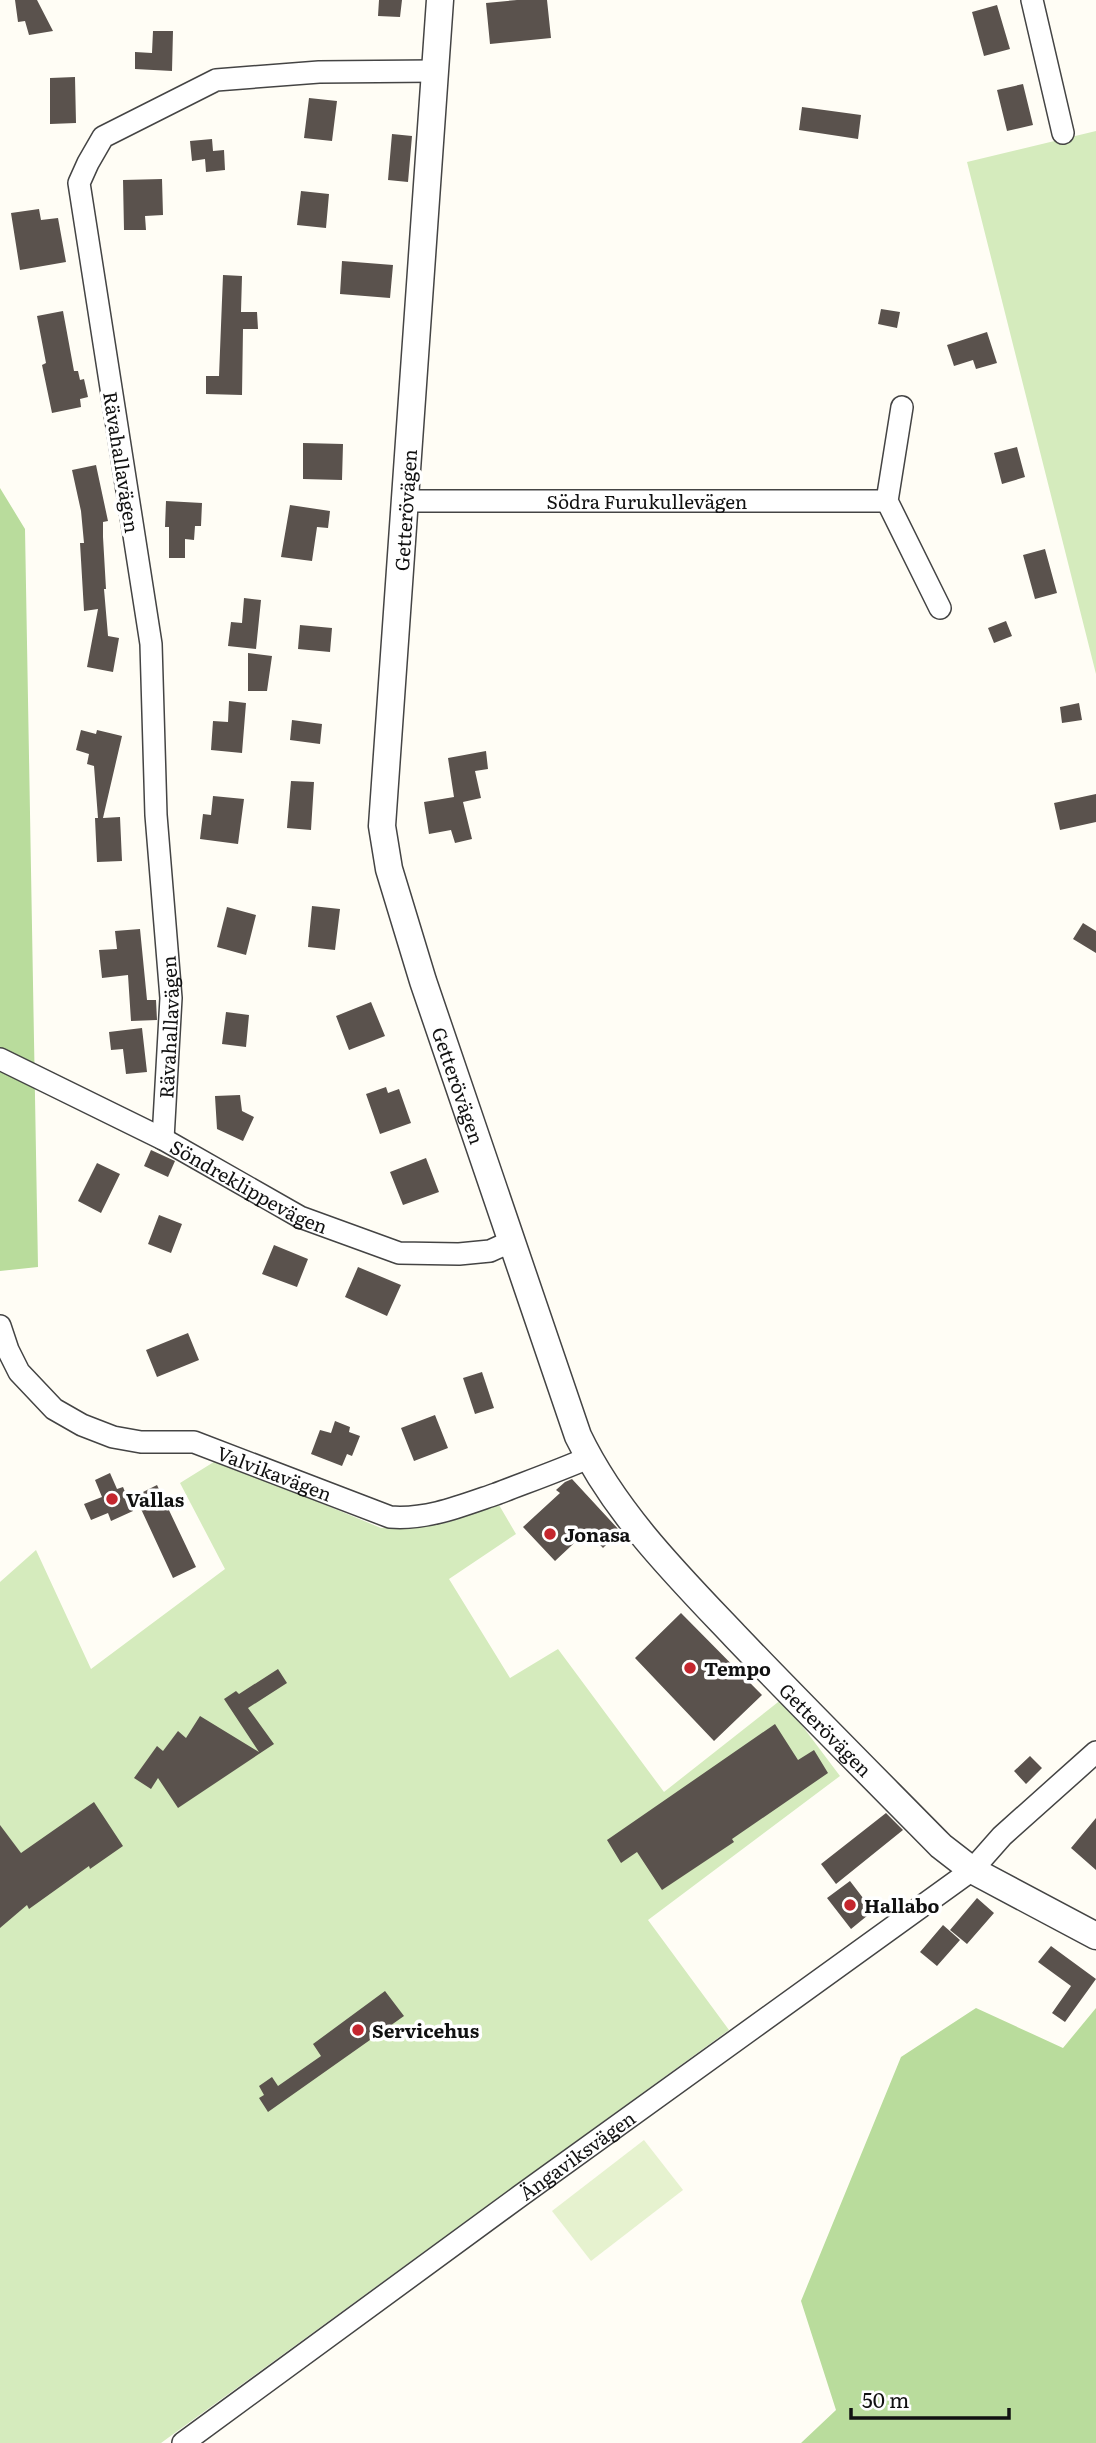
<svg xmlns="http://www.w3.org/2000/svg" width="1096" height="2443" font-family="Literata,serif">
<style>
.green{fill:#d5ebbd}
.forest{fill:#b9dc9c}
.pitch{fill:#e6f2cf}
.building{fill:#5a524d}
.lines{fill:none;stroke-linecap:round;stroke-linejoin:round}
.minor-casing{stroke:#444;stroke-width:24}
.tertiary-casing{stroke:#444;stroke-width:29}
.minor{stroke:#fff;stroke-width:21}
.tertiary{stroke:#fff;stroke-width:26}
.poi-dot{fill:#c4262e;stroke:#fff;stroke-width:2.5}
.labels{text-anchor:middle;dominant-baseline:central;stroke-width:7;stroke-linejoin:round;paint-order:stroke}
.street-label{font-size:19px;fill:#111;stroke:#fff}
.poi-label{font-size:19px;font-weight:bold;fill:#111;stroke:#fff;text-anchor:start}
</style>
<rect width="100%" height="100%" fill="#fffdf5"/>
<path class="green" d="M1096 131V674L967 162Z
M217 1460 381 1528 446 1523 499 1505 516 1534 449 1579 510 1678 558 1649 664 1792 782 1699 840 1776 648 1920 729 2030 161 2443H0V1582L36 1550 91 1669 225 1569 180 1483Z"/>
<path class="forest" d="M0 488 25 529 38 1267 0 1271Z
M976 2008 1063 2048 1096 2008V2443H801L836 2410 801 2301 901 2057Z"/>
<path class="pitch" d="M644 2140 683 2190 591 2261 552 2211Z"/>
<path class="building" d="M15 0H37L53 31 29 35 25 21 18 22Z
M379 0H402L400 17 378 16Z
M517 0H547L551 38 490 44 486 3Z
M997 5 1010 49 984 56 972 12Z
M153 31H173L172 71 135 69V52L152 53Z
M75 77 76 123 50 124V78Z
M1023 84 1033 125 1007 131 997 90Z
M309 98 337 101 332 141 304 138Z
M802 107 861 115 858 139 799 130Z
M392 134 412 136 408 182 388 180Z
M212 139 213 151 224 150 225 170 206 172 205 159 192 161 190 141Z
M162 179 163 215 145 216 146 230H124L123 180Z
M301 191 329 194 326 228 297 225Z
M39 209 41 220 58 218 66 262 20 270 11 213Z
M342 261 393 265 390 298 340 294Z
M223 275 242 276 241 312H257L258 329H243L242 395 206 394V376H219Z
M881 309 900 312 897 328 878 324Z
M63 311 74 371H78L80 380 84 379 88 397 80 399 81 407 52 413 42 365 46 363 37 316Z
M987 332 997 363 976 369 973 360 954 366 947 345Z
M303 443 343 444 342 480 303 479Z
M1017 447 1025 477 1002 484 994 453Z
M96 465 108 521 103 522V537L106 589H104L108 636 119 638 113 672 87 667 98 609 84 611 80 543H84L81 511 72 470Z
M166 501 202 503 201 526H195L194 540 185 539V558H169V527H165Z
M290 505 330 511 328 528 317 527 312 561 281 557Z
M1045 549 1057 593 1035 599 1023 555Z
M244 598 261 600 256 649 228 646 231 622 242 623Z
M1006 621 1012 636 994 643 988 628Z
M300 625 332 628 330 652 298 649Z
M248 653 272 656 267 691H248Z
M229 701 246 703 242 753 211 750 213 721 228 722Z
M1079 703 1082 720 1062 723 1060 707Z
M292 720 322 724 320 744 290 740Z
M81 730 96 734 97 730 122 736 103 818 120 817 122 861 97 862 95 818H98L94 766 87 764 89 754 76 750Z
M486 751 488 769 475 771 481 798 463 802 472 839 455 843 451 830 429 834 424 802 454 797 448 758Z
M291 781 314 782 311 830 287 828Z
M1096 794V822L1060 830 1054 803Z
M213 796 244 799 238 844 200 839 203 814 211 815Z
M312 906 340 909 335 950 308 947Z
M227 907 256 915 246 955 217 947Z
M1083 923 1096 931V953L1073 939Z
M140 929 147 1000H156L157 1020 131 1021 128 975 102 978 99 950 117 949 115 931Z
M371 1002 385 1036 349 1050 336 1016Z
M226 1012 249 1015 246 1047 222 1044Z
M142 1028 147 1072 126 1074 123 1049 111 1050 109 1032Z
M386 1087 388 1093 399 1089 411 1123 380 1134 366 1094Z
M240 1095 242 1111 254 1117 243 1141 217 1129 215 1096Z
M151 1150 175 1161 168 1177 144 1166Z
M426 1158 439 1192 403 1205 390 1172Z
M97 1163 120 1174 101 1213 78 1201Z
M159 1215 182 1224 171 1253 148 1244Z
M274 1245 308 1259 297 1287 262 1274Z
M358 1267 401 1285 387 1316 345 1297Z
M188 1333 199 1360 157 1377 146 1350Z
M482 1372 494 1408 475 1414 463 1378Z
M435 1415 448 1448 414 1461 401 1428Z
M335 1421 350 1427 349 1432 360 1436 352 1456 347 1454 342 1466 311 1454 320 1430 331 1433Z
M110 1473 117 1489 123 1487 133 1511 111 1521 108 1513 91 1520 84 1504 102 1497 95 1480Z
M572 1479 620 1531 603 1548 587 1531 555 1561 523 1527 560 1493 556 1490 565 1482Z
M157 1485 196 1567 173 1578 135 1496Z
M681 1613 762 1695 714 1741 635 1658Z
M278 1669 287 1683 248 1708 274 1744 178 1808 158 1778 151 1789 134 1778 157 1746 163 1751 178 1731 186 1738 200 1716 259 1752 224 1699 236 1691 239 1694Z
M775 1724 798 1760 814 1750 828 1773 732 1839 734 1842 662 1890 637 1852 621 1863 607 1840Z
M1030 1756 1042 1768 1026 1784 1014 1771Z
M94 1802 123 1846 90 1869 89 1866 29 1909 27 1905 0 1928V1825L21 1853Z
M886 1813 903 1830 836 1884 821 1864Z
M1096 1818V1870L1071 1848Z
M850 1881 873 1911 851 1929 827 1898Z
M977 1898 994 1913 967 1944 950 1930Z
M943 1925 960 1940 937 1966 920 1952Z
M1051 1946 1096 1979 1065 2022 1052 2013 1071 1986 1038 1962Z
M385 1991 404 2016 268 2112 259 2098 264 2095 259 2086 272 2077 278 2086 321 2056 313 2044Z"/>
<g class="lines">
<defs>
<g id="minor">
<path d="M1032 0 1063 133"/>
<path d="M902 407 887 501 940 608"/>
<path id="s1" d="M405 501H887"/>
<path id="s2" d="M0 1059 163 1139 300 1217 399 1253 459 1254 490 1251 512 1241"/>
<path id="s3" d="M163 1139 171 998 156 815 151 644 79 183 88 163 103 137 216 80 319 72 435 71"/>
<path id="s4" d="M0 1326 8 1350 19 1372 54 1409 82 1425 113 1437 141 1442H194L390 1517C427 1520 461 1506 496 1494 527 1482 558 1471 588 1458"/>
<path id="s5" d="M183 2443 520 2196 972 1870 1002 1836 1096 1752"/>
</g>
<g id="tertiary">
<path id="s6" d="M440 0 382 826 389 869 423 981 578 1436C615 1513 677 1575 735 1636 803 1707 872 1776 941 1846L972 1870 1096 1936"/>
</g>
</defs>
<use href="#minor" class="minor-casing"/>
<use href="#tertiary" class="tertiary-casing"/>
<use href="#minor" class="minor"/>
<use href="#tertiary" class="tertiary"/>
</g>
<g class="poi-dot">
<circle cx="112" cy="1499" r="7"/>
<circle cx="550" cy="1534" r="7"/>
<circle cx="690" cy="1668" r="7"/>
<circle cx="850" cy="1905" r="7"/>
<circle cx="358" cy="2030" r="7"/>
</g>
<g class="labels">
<g class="street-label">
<text transform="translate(122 462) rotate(81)">Rävahallavägen</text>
<text stroke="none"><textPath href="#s1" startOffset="242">Södra Furukullevägen</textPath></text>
<text transform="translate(405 510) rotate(-86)">Getterövägen</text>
<text stroke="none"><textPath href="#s3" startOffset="112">Rävahallavägen</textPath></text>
<text stroke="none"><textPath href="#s6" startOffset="1099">Getterövägen</textPath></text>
<text stroke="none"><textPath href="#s2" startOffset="280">Söndreklippevägen</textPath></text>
<text stroke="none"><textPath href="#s4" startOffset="334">Valvikavägen</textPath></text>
<text stroke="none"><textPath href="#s6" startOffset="1855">Getterövägen</textPath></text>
<text stroke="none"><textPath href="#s5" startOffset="488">Ängaviksvägen</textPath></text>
</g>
<g class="poi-label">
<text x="126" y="1499">Vallas</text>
<text x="564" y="1534">Jonasa</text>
<text x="704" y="1668">Tempo</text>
<text x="864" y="1905">Hallabo</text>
<text x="372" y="2030">Servicehus</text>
</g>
</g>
<path d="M851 2408v10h158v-10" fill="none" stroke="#111111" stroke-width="3.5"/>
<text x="862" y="2408" font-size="21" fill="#111111" stroke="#ffffff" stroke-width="5" paint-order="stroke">50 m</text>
</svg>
